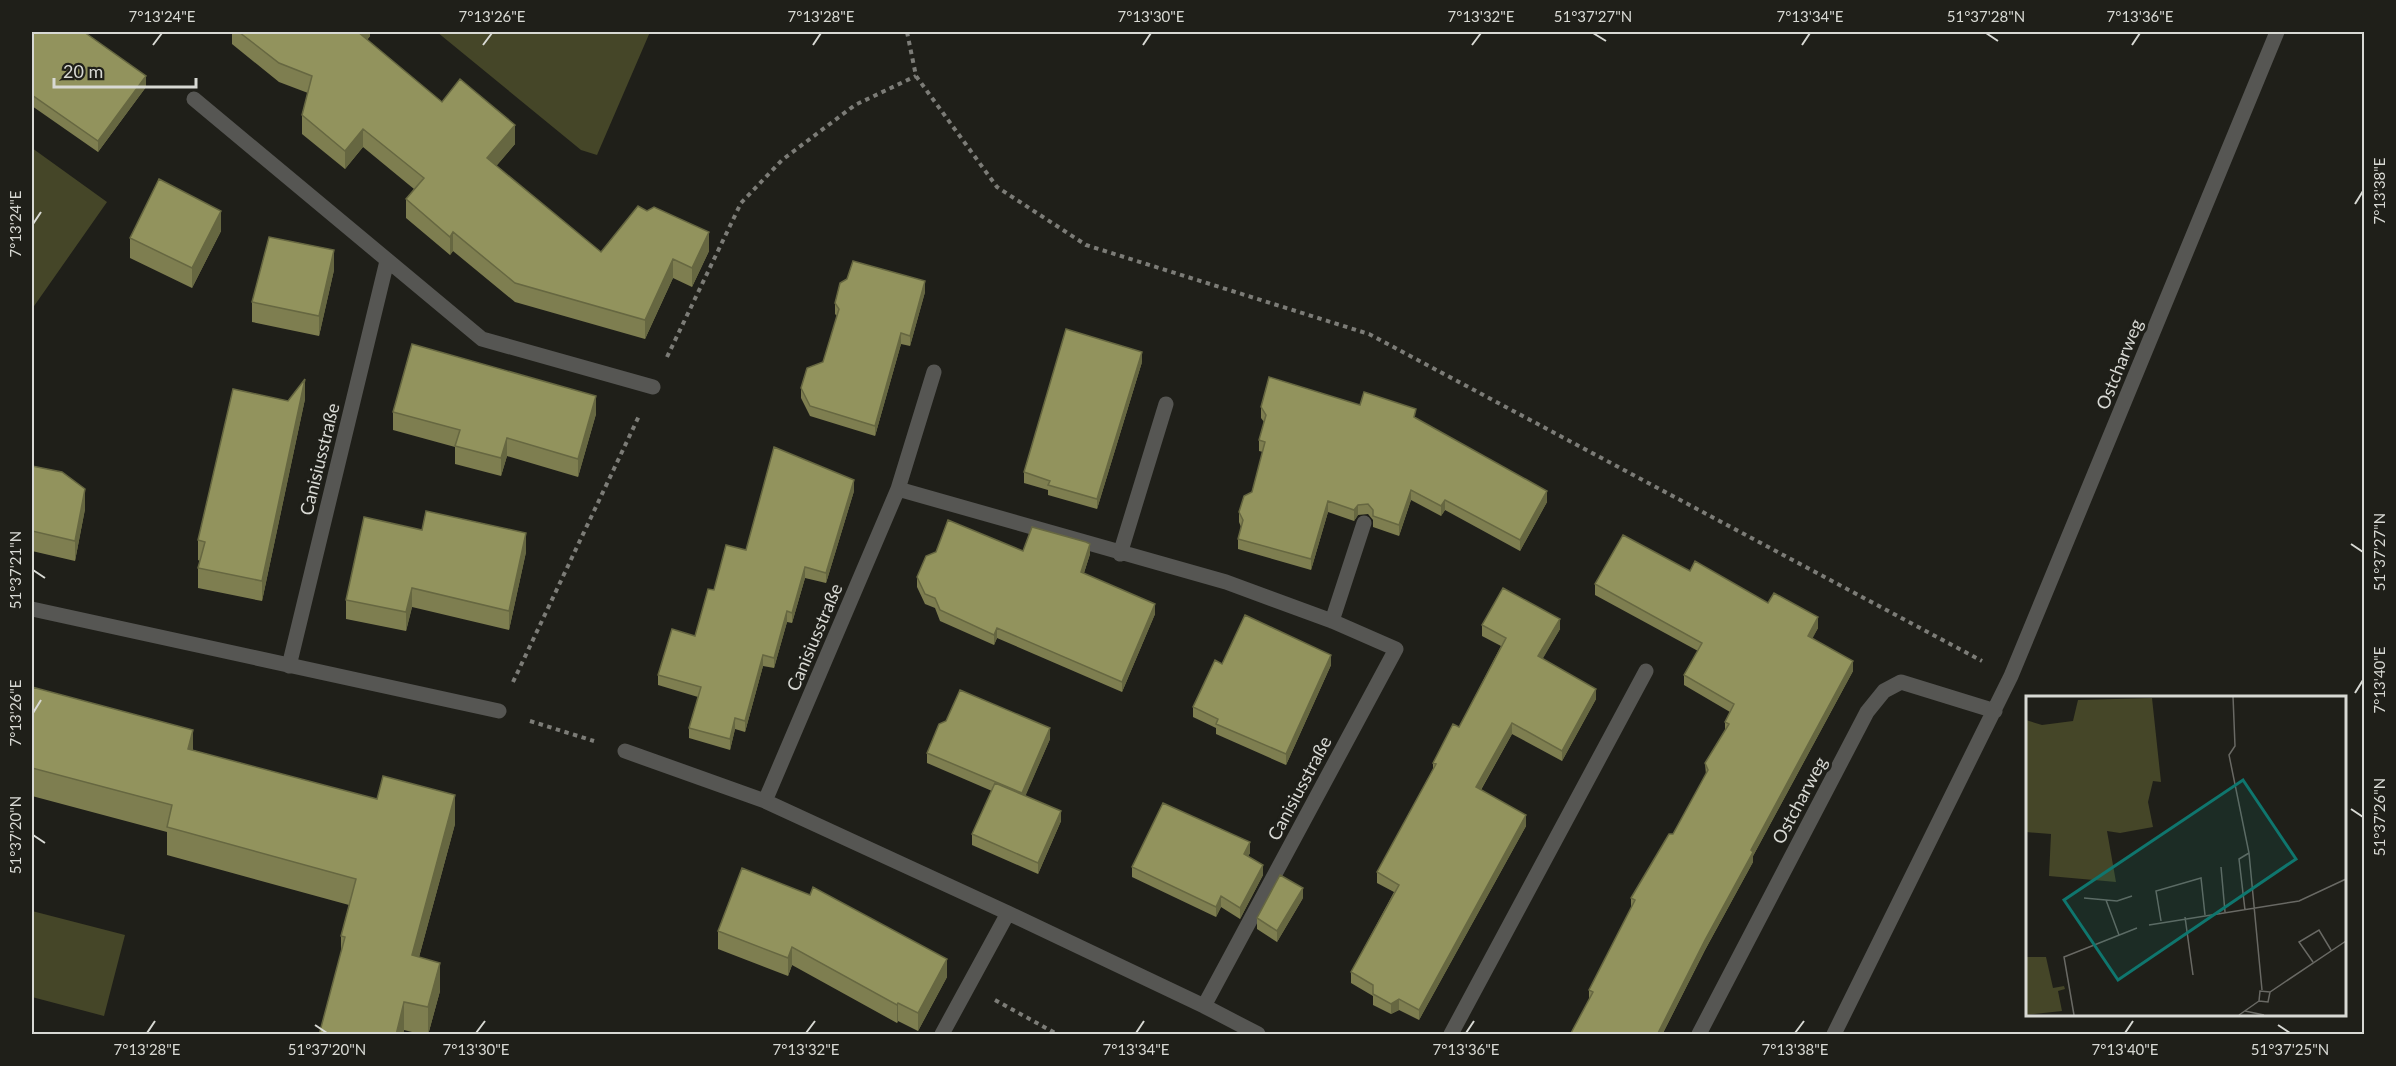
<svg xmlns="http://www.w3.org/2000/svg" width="2396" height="1066" font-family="Lato,sans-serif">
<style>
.green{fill:#454628}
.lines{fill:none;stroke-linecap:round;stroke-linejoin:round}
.path{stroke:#7c7c77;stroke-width:4;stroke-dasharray:4.5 4.5;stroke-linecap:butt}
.street{stroke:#565653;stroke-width:15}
.wall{fill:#7e7e50}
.shaded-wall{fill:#666741}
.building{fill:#92935d;stroke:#666741;stroke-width:1.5}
.ticks{fill:none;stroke:#d8d9d4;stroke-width:2}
.labels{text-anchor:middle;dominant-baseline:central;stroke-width:6;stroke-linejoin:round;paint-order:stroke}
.street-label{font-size:18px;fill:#d8d9d4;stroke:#1f1f19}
.inset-road{fill:none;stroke:#696964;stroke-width:1.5}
.view{fill:#0f766e;fill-opacity:0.15;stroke:#0f766e;stroke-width:3}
.inset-edge{fill:none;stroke:#d8d9d4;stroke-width:3}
.neatline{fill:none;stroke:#d8d9d4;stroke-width:2}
.ticks-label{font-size:15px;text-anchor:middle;fill:#d8d9d4}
</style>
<rect width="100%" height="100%" fill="#1f1f19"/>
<path class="green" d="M437 32H650L597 155 581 150Z
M32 148 107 202 32 309Z
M32 911 125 935 104 1016 32 997Z"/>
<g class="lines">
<path class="path" d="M907 32 916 76 997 187 1086 245 1369 334 1982 661
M667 357 741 203 782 160 855 105 916 76
M513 682 639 416
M530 721 594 741
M995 1000 1057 1034"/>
<path class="street" d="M194 99 482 339 653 387
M898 489 934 372
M1120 554 1166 404
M32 609 499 711
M1332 621 1364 523
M289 666 387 261
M625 751 765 801 1008 913 1204 1006 1258 1034
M765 801 898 489 1226 582 1332 621 1396 649 1204 1006
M942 1034 1008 913
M1451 1034 1646 671
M1699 1034 1867 712 1884 691 1901 682 1995 711
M1834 1034 2011 676 2277 32"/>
</g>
<path class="wall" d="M32 32 146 87 98 152 32 106Z
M232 32H370V36L367 40 442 102 515 144 496 166 601 252 709 251 692 287 673 278 645 339 515 302 453 251 450 255 406 218V199L414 189 363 147 345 169 302 134V115L308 93 279 82 232 44Z
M221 231 192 288 130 258V238Z
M334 270 319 336 252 322V302Z
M925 292 910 346 901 344 875 436 810 416 801 398V388L823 362 837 316 835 314V303Z
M1142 362 1097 509 1048 495V490L1024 483V472Z
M305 399 262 601 198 588V568L200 561 198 560V540L288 401Z
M1360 405 1416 419 1547 502 1520 551 1445 510 1441 516 1411 500 1399 536 1373 527V520L1368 514 1358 515 1354 521 1328 512 1311 570 1238 549V539L1241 527 1239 522V512L1252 492 1263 452 1259 451V440L1264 422 1261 418V407Z
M393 412 596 414 578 477 507 456 501 476 455 464V447L393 430Z
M32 466 85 509 75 561 32 551Z
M854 491 826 583 805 578 792 623 787 622 774 668 763 666 745 732 735 729 730 750 689 738V728L698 697 658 685V675L695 636 714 590 746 550Z
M1023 551 1090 554 1084 573 1155 614 1122 692 997 638 994 645 940 621 935 608 925 604 917 587V577Z
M526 552 509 630 412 607 406 631 346 619V600Z
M1690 571 1768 603 1818 628 1812 638 1853 671 1753 856V862L1705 950 1662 1035H1570L1589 1000V990L1631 908V898L1673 834 1706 775 1705 763 1725 730V722L1730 712 1684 685V675L1698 651 1595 595V584Z
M1482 625 1560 629 1542 659 1596 699 1562 761 1512 734 1481 790 1526 826 1419 1020 1399 1010 1391 1014 1373 1005V996L1351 983V972L1394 892 1377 883V872L1433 769V763L1459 727 1501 646 1482 636Z
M1222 664 1331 665 1286 765 1216 734V728L1193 717V707Z
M32 687 193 750 455 824 419 957 440 991 428 1035H424L404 1030 403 1035H319L341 953V936L349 905 167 855V832L32 796Z
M1050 739 1025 796 1061 821 1038 874 972 845V834L992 791 927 763V753Z
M1250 853 1248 856 1263 875 1240 919 1221 907 1216 917 1132 877V867Z
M1303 898 1277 942 1257 929V918Z
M718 931 947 977 918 1031 898 1021 897 1023 792 965 788 976 718 949Z"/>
<path class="shaded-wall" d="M358 32H370V36L358 51Z
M146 76V87L98 152V141Z
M515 125V144L487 177V158Z
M363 129V147L345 169V151Z
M221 211V231L192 288V268Z
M453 232V251L450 255V237Z
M709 232V251L692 287V268Z
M334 250V270L319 336V316Z
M673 259V278L645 339V320Z
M925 281V292L910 346V336Z
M901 333V344L875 436V426Z
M1142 352V362L1097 509V499Z
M305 379V399L262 601V581Z
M596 396V414L578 477V459Z
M507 438V456L501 476V458Z
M854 480V491L826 583V573Z
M85 489V509L75 561V541Z
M1411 490V500L1399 536V525Z
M1547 491V502L1520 551V540Z
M1445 500V510L1441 516V506Z
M1328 501V512L1311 570V559Z
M1358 505V515L1354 521V510Z
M526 533V552L509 630V611Z
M1090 544V554L1081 582V572Z
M805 567V578L792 623V613Z
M412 588V607L406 631V612Z
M1155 604V614L1122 692V682Z
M787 611V622L774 668V658Z
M1818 617V628L1808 647V636Z
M1560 619V629L1538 667V656Z
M997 628V638L994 645V635Z
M763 655V666L745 732V721Z
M1331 655V665L1286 765V754Z
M1853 661V671L1753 856V862L1705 950 1662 1035H1657L1751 850Z
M1596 689V699L1562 761V751Z
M735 718V729L730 750V739Z
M1512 723V734L1476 798V787Z
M1050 728V739L1022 804V793Z
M193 730V759L188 749Z
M455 795V824L412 983V955Z
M1061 811V821L1038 874V863Z
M1526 815V826L1419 1020V1010Z
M1250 842V853L1244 864V854Z
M1263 865V875L1240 919V908Z
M1303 888V898L1277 942V931Z
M1221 896V907L1216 917V907Z
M792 947V965L788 976V958Z
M947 959V977L918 1031V1013Z
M440 963V991L428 1035V1007Z
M1399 999V1010L1391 1014V1004Z
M404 1002V1030L403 1035H396Z
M898 1003V1021L897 1023V1005Z"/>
<path class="building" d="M32 32H84L146 76 98 141 32 95Z
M239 32H358L442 102 460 79 515 125 487 158 601 252 638 206 647 211 654 207 709 232 692 268 673 259 645 320 515 283 453 232 450 237 406 199 424 178 363 129 345 151 302 115 312 76 279 63Z
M159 179 221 211 192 268 130 238Z
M269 237 334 250 319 316 252 302Z
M853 261 925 281 910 336 901 333 875 426 810 406 801 388 807 368 823 362 839 309 835 303 840 283 847 279Z
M1066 329 1142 352 1097 499 1048 485 1050 481 1024 472Z
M412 344 596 396 578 459 507 438 501 458 455 446 460 430 393 412Z
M1269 377 1360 405 1364 392 1416 409 1414 417 1547 491 1520 540 1445 500 1441 506 1411 490 1399 525 1373 516V510L1368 504 1358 505 1354 510 1328 501 1311 559 1238 539 1243 520 1239 512 1244 496 1252 492 1265 442 1259 440 1266 415 1261 407Z
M305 379 262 581 198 568 205 542 198 540 233 389 288 401Z
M774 447 854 480 826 573 805 567 792 613 787 611 774 658 763 655 745 721 735 718 730 739 689 728 701 687 658 675 672 629 695 636 708 589 714 590 726 545 746 550Z
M32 466 62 472 85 489 75 541 32 531Z
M426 511 526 533 509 611 412 588 406 612 346 600 364 517 422 530Z
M948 520 1023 551 1032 527 1086 542 1090 544 1081 572 1155 604 1122 682 997 628 994 635 940 610 935 598 925 594 917 577 926 556 936 552Z
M1623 535 1690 571 1695 561 1768 603 1774 593 1818 617 1808 636 1853 661 1751 850 1753 852 1705 940 1657 1035H1570L1593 992 1589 990 1635 900 1631 898 1669 834H1673L1708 770 1705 763 1729 724 1725 722 1734 704 1684 675 1702 643 1595 584Z
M1503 588 1560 619 1538 656 1596 689 1562 751 1512 723 1476 787 1526 815 1419 1010 1399 999 1391 1004 1373 994V985L1351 972 1399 885 1377 872 1436 764 1433 763 1453 724 1459 727 1506 638 1482 625Z
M1245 615 1331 655 1286 754 1216 724 1218 719 1193 707 1215 660 1222 664Z
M32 687 193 730 188 749 377 799 383 776 455 795 412 955 440 963 428 1007 404 1002 396 1035H319L345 937 341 936 356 879 167 827 172 805 32 768Z
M960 690 1050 728 1022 793 927 753 939 724 946 721Z
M995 783 1061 811 1038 863 972 834Z
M1163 803 1250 842 1244 854 1263 865 1240 908 1221 896 1216 907 1132 867Z
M742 868 810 895 813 887 947 959 918 1013 898 1003 897 1005 792 947 788 958 718 931Z
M1280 875 1303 888 1277 931 1257 918Z"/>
<path class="ticks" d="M1593 33 1606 41M1986 33 1998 41M153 45 162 33M483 45 492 33M813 45 821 33M1143 45 1151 33M1472 45 1481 33M1802 45 1810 33M2132 45 2140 33M2355 204 2363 191M33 224 41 212M2351 544 2363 552M33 570 45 578M2355 693 2363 680M33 713 41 700M2351 809 2363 817M33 835 45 843M315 1025 327 1033M2278 1025 2290 1033M147 1033 155 1021M476 1033 485 1021M806 1033 815 1021M1136 1033 1144 1021M1466 1033 1474 1021M1795 1033 1804 1021M2125 1033 2133 1021"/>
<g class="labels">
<g class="street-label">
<text transform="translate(2119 364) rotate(-68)">Ostcharweg</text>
<text transform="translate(319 459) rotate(-76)">Canisiusstraße</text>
<text transform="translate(814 637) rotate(-67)">Canisiusstraße</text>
<text transform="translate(1299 788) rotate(-62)">Canisiusstraße</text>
<text transform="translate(1799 800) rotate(-62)">Ostcharweg</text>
</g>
</g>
<g transform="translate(2026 696)">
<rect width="320" height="320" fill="#1f1f19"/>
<path d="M126 2 135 86 127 85 122 106 127 131 94 137 81 135 90 186 23 180 25 138 0 136V24L16 29 47 25 52 4ZM0 261H20L27 292 38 290 39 293 32 295 36 315 0 319Z" fill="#454628"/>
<path class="inset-road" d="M207 0 209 50 203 59 223 157 236 294M195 171 199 216M58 202 91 205 106 200M80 204 93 239M219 214 213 163 223 157M159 221 167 279M135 225 130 195 175 182 179 219M123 229 273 205 320 183M287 266 273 246 293 234 305 254M233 305 234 295 244 296 320 245M233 305 242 306 244 296M219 315 238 319M48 319 38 261 111 232M213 319 233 305"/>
<path class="view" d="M217 84 270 163 92 284 38 204Z"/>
<rect width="320" height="320" class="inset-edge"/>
</g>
<rect width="2396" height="1066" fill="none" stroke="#1f1f19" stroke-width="66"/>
<path d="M54 78v9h142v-9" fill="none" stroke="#d8d9d4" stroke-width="3"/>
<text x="63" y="78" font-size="18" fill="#d8d9d4" stroke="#1f1f19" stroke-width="4.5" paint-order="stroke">20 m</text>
<rect x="33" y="33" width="2330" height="1000" class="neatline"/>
<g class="ticks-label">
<text x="162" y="22">7°13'24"E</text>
<text x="492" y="22">7°13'26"E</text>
<text x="821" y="22">7°13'28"E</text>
<text x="1151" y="22">7°13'30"E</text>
<text x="1481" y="22">7°13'32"E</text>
<text x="1593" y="22">51°37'27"N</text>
<text x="1810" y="22">7°13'34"E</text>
<text x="1986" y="22">51°37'28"N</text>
<text x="2140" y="22">7°13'36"E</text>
<text transform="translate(2380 191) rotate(-90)" y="5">7°13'38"E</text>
<text transform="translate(16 224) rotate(-90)" y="5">7°13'24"E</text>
<text transform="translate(2380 552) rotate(-90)" y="5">51°37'27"N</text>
<text transform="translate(16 570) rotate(-90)" y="5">51°37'21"N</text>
<text transform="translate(2380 680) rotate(-90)" y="5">7°13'40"E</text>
<text transform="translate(16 713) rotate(-90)" y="5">7°13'26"E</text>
<text transform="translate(2380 817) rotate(-90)" y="5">51°37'26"N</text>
<text transform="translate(16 835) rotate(-90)" y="5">51°37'20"N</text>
<text x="147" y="1055">7°13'28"E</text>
<text x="327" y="1055">51°37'20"N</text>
<text x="476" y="1055">7°13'30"E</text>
<text x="806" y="1055">7°13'32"E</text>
<text x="1136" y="1055">7°13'34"E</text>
<text x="1466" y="1055">7°13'36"E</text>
<text x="1795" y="1055">7°13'38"E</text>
<text x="2125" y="1055">7°13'40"E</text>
<text x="2290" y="1055">51°37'25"N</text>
</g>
</svg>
